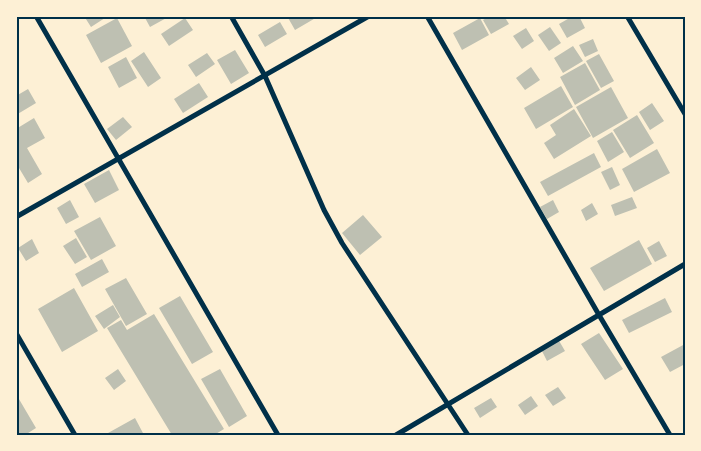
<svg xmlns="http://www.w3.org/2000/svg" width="701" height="451" font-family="Karla,sans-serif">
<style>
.building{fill:#bec0b2}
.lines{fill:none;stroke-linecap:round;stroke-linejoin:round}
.minor{stroke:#003049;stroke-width:5}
.neatline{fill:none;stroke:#003049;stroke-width:2}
</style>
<rect width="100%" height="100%" fill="#fdf0d5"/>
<path class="building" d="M84 16H108L91 27Z
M144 16H170L150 27Z
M287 16H319L295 30Z
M490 16H504L509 24 491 34 483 20Z
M573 16H579L585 28 567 38 559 24Z
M117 18 132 46 101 63 86 35Z
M185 18 193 30 169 46 161 34Z
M480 18 489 35 462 50 453 33Z
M280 22 287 34 265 47 258 35Z
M550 27 561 43 549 51 538 35Z
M526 28 534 41 522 49 513 36Z
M593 39 598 51 585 57 579 45Z
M573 46 583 61 563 73 554 58Z
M235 50 249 73 231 84 217 60Z
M144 52 161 78 148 87 131 61Z
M207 53 215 64 196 77 188 65Z
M599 54 614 81 601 88 586 61Z
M126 57 137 78 119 88 108 67Z
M585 63 600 90 575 105 560 77Z
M531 67 540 80 525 90 516 78Z
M199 83 208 97 183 113 174 99Z
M561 86 573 107 536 129 524 108Z
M611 87 628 118 593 138 576 107Z
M28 89 36 103 16 115V96Z
M652 103 664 121 650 130 639 112Z
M574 109 591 136 554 159 544 143 556 135 550 125Z
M637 115 654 143 630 158 613 130Z
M123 117 132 127 116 140 107 129Z
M34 118 45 138 27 148 42 174 28 183 16 163V129Z
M612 132 624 152 608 162 597 141Z
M657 149 670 173 634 192 622 169Z
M594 153 601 167 548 196 540 182Z
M612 167 620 185 610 190 601 172Z
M109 170 119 190 95 203 84 184Z
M632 197 637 208 615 216 611 205Z
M70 200 79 217 66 224 57 208Z
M553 200 559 212 547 219 540 207Z
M592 203 598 214 586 221 581 210Z
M363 215 382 237 360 255 342 233Z
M100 217 116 246 91 260 74 231Z
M76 238 87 257 75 264 63 246Z
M32 239 39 253 26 261 18 248Z
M639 240 652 264 604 291 590 268Z
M659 241 667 256 655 262 647 248Z
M102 259 109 272 82 287 75 274Z
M126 278 147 314 126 326 105 289Z
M74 288 98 331 62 352 38 309Z
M180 296 213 352 192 364 159 308Z
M665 298 672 312 629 333 622 320Z
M113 305 120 317 104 329 95 316Z
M154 314 224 429 214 435H172L107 328 121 320 127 330Z
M599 333 623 369 605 380 581 344Z
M558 339 565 351 547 361 541 349Z
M685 344V364L670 372 661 357Z
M118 369 126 381 114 390 105 378Z
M220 369 247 416 229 427 201 379Z
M558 387 566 398 553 406 545 395Z
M16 394 36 428 25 435H16Z
M531 396 538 406 525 415 518 405Z
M491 398 497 407 480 418 474 408Z
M135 418 144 435H109L108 433Z"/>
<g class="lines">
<path class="minor" d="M36 16 278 435
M231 16 265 76 324 210 342 243 468 435
M427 16 599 315 670 435
M627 16 685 114
M16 217 369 16
M16 333 75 435
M396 435 685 264"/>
</g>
<rect width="701" height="451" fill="none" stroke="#fdf0d5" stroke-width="35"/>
<rect x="18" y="18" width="666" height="416" class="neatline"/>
</svg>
